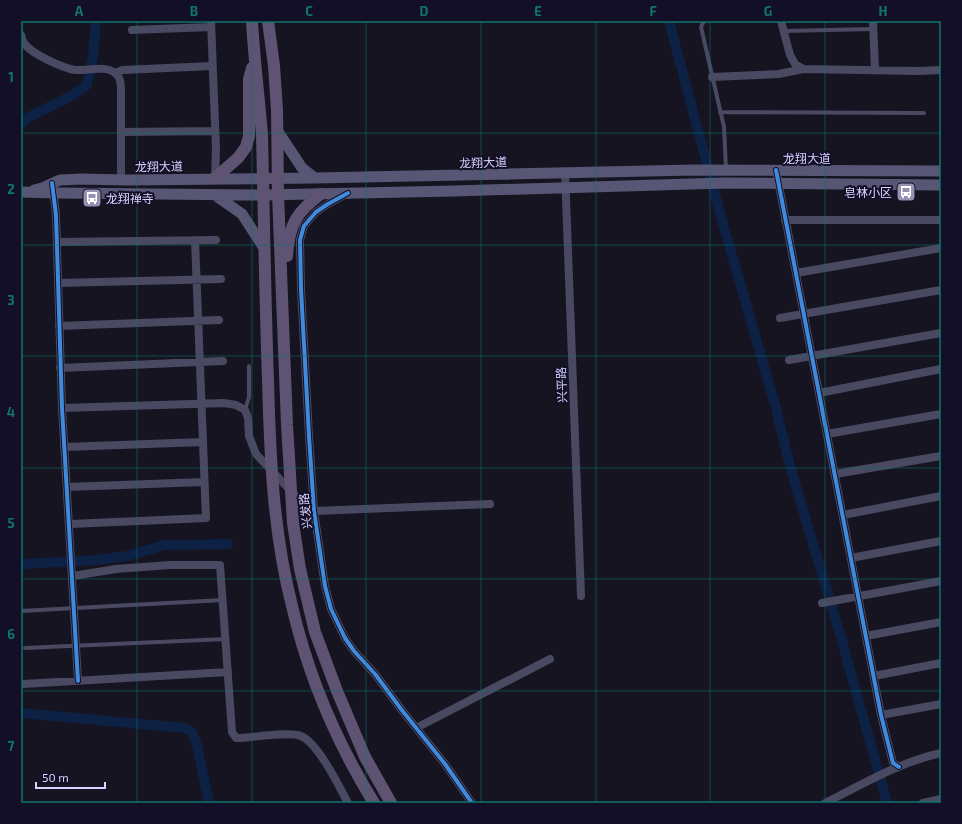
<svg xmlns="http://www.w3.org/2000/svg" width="962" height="824" font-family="'Exo 2','Noto Sans SC',sans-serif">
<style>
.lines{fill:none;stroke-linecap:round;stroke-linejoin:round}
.canal{stroke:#0d2144;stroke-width:10}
.service{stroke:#4a4962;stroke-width:4}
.minor{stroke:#4a4962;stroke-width:8}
.secondary{stroke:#575674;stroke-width:11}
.primary{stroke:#5e5373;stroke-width:12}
.cycleway-casing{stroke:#130f26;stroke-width:6}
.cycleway{stroke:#408adc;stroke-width:4}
.grid{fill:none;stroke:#0f766e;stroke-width:1;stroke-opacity:0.55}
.labels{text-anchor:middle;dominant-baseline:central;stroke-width:4;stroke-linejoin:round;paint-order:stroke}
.street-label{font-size:12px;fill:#d9d4ff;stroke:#130f26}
.poi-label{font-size:12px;fill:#d9d4ff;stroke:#130f26;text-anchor:end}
.neatline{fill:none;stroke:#0f766e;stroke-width:1.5}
.grid-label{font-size:13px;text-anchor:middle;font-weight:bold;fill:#0f766e}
</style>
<rect width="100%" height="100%" fill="#161421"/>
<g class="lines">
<path class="canal" d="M669 21 721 217 775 405 791 470 840 634 887 803
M21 124 27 118 73 95 87 85 93 56 96 21
M21 566 24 564 95 560 127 556 165 545 228 544
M21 713 185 728 192 732 197 745 209 803"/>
<path class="service" d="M704 21 701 27 724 127 726 169
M784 31 873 29
M720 112 924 113
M245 410 249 397V366
M21 611 223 600
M25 648 226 639"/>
<path class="minor" d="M211 21 216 149 215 178
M781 21 790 55 795 64 803 69 919 71 941 70
M873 21 875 70
M132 30 211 27
M21 35C22 37 22 41 24 43 31 54 63 68 75 70 87 71 105 65 115 73 120 76 121 84 121 89V180
M116 73 122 70 212 66
M712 77 779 74 803 69
M121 132 215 131
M776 170 881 715 893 763 899 767
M565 172 581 596
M53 188 56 215 62 408 78 681
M346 194 328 204 316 212 304 226 300 240 301 289 309 436 314 511 325 586 331 609 345 638 354 651 375 674 401 709 445 764 472 803
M785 220H941
M57 242 216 240
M796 273 941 248
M58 283 221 279
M780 318 941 290
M59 326 219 320
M789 360 941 333
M60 368 223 361
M819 393 941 369
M62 408 224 403 236 405 245 410 248 418 249 436 256 454 306 507 314 511 490 504
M827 434 941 414
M64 447 203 442
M835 474 941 456
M67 487 204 482
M843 515 941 496
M70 524 206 518 195 240
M851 558 941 541
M73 576 116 569 170 565H220L232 732 236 738C251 738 290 731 301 736 318 743 339 786 348 803
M822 603 941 581
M866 636 941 622
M874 676 941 663
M23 684 228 672
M881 715 941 704
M416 728 550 659
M825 803C863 784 900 762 941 753
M923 803 941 799"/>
<path class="secondary" d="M277 130 302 168 315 178
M34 190 42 188 60 180 82 179 128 180 315 178 694 170 941 171
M21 192 57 193 263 195 454 191 724 183 941 185
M215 195 242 214 264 248"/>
<path class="primary" d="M252 21C254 59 259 97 262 135 264 216 265 298 268 380 270 456 273 532 292 606 308 675 337 743 374 803
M268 21 274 66 277 110 278 194 287 425 293 523 300 569 315 632 337 691 365 757 391 803
M215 178 238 158 246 147 249 136V79L252 68
M287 256C289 225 296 212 321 194"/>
<defs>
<path id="cycleway" d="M776 170 881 715 893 763 899 767
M52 183 56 215 62 408 78 681
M348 193 328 204 316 212 304 226 300 240 301 289 309 436 314 511 325 586 331 609 345 638 354 651 375 674 401 709 445 764 472 803"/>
</defs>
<use href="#cycleway" class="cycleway-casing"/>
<use href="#cycleway" class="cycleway"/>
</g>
<path class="grid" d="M137 21V803M252 21V803M366 21V803M481 21V803M596 21V803M710 21V803M825 21V803M21 133H941M21 245H941M21 356H941M21 468H941M21 579H941M21 691H941"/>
<defs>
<symbol id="bus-square" viewBox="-11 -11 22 22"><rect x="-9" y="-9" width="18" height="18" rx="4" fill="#9591b1" stroke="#130f26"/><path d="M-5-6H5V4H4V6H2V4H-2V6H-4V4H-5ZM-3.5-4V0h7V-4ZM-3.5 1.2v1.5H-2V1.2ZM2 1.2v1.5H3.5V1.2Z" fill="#fff"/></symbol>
</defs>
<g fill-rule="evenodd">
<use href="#bus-square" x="895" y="181" width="22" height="22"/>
<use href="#bus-square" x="81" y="187" width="22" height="22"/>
</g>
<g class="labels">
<g class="street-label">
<text x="807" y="158">龙翔大道</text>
<text transform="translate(483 162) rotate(-2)">龙翔大道</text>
<text transform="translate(159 166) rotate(-1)">龙翔大道</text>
<text transform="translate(561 385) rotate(-92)">兴平路</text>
<text transform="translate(305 511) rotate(-96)">兴发路</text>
</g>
<g class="poi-label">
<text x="892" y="192">皂林小区</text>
<text x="106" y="198" text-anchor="start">龙翔禅寺</text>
</g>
</g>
<rect width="962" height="824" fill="none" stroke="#130f26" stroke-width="44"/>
<path d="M36 782v6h69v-6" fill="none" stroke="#d9d4ff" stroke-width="2"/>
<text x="42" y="782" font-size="12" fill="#d9d4ff" stroke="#130f26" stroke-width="3" paint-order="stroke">50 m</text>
<rect x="22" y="22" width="918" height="780" class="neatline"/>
<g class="grid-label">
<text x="79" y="16">A</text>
<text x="194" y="16">B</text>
<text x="309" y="16">C</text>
<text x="424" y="16">D</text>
<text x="538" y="16">E</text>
<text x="653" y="16">F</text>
<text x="768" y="16">G</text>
<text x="883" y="16">H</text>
<text x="11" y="82">1</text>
<text x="11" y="194">2</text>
<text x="11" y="305">3</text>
<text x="11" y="417">4</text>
<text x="11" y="528">5</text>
<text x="11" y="639">6</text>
<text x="11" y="751">7</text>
</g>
</svg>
